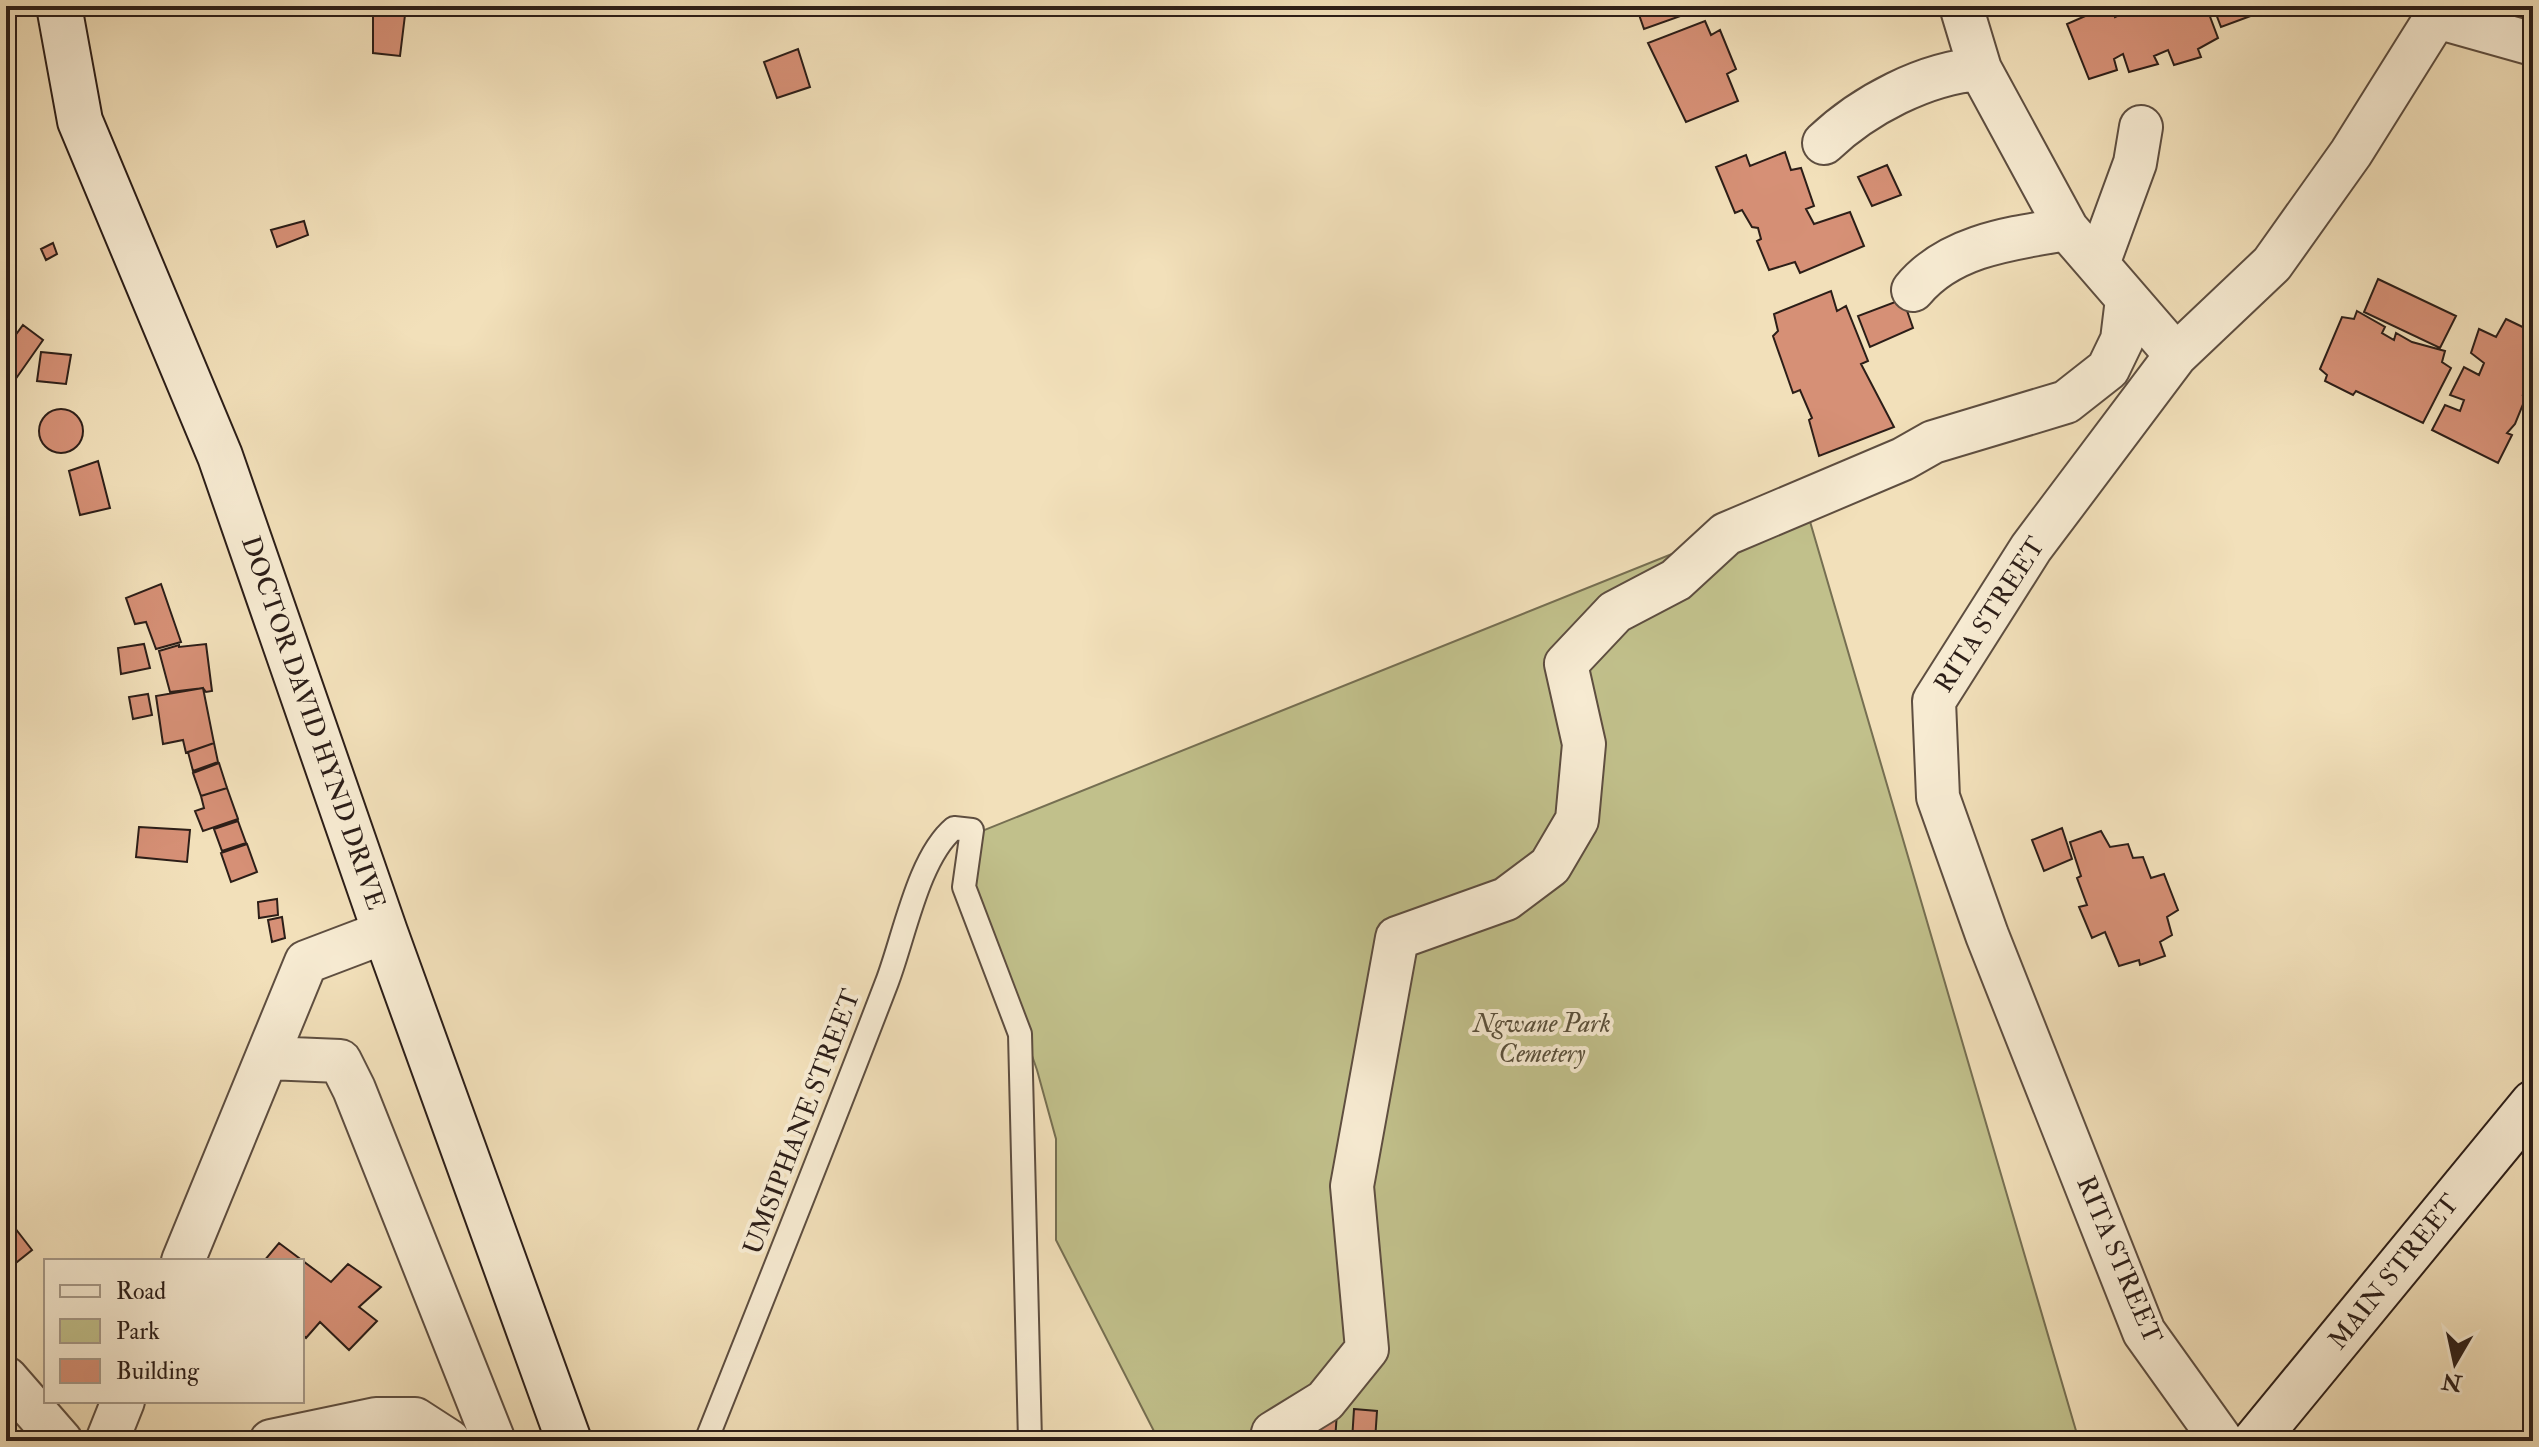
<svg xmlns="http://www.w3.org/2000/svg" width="2539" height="1447" font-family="'IM FELL Double Pica',serif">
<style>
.green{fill:#c1c08b;stroke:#766f52;stroke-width:2}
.building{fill:#d69076;stroke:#2c1e18;stroke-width:2}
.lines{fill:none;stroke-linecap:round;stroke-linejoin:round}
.lane-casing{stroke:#5e4e40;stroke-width:26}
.street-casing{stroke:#5e4e40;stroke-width:46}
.secondary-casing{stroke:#2c1e18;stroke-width:48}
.lane{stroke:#f7ebd2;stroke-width:22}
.street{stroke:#f7ebd2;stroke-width:42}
.secondary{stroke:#f7ebd2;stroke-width:44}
.labels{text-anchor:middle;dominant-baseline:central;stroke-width:8;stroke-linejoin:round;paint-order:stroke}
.street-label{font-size:26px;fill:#2c1e18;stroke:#f7ebd2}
.park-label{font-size:26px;font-style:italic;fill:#594f3a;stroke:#f7ebd2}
</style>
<rect width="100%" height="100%" fill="#f2e0ba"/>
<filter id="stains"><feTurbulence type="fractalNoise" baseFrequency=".0025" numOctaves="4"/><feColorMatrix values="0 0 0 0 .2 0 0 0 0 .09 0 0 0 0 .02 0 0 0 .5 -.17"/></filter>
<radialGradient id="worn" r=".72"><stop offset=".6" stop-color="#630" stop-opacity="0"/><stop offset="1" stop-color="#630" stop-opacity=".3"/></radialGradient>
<path class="green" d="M1804 501 2079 1441H1159L1056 1240V1139L1037 1070 957 841Z"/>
<path class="building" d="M1636 6H1722L1702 15 1700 9 1644 29Z
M2108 6H2112L2115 17 2139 6H2206L2218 38 2198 49 2201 57 2174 65 2168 50 2154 56 2158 64 2129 72 2123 54 2114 59 2117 70 2089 79 2067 24Z
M2213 6H2263L2264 11 2221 27Z
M405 15 400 56 373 53V16Z
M1705 21 1711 35 1720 30 1736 69 1727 74 1738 101 1686 122 1648 43Z
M798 49 810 87 777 98 764 62Z
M1785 152 1791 170 1801 168 1814 206 1806 209 1814 224 1850 212 1864 246 1800 273 1795 262 1769 270 1757 241 1761 239 1758 228 1752 227 1742 210 1735 213 1716 167 1746 155 1750 166Z
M1887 165 1901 195 1872 206 1858 177Z
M304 221 308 235 277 247 271 230Z
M53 243 57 254 46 260 41 249Z
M2378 279 2456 316 2440 348 2364 312Z
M1831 291 1837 311 1846 306 1868 361 1861 364 1894 427 1819 456 1809 420 1812 418 1800 390 1793 393 1773 336 1778 331 1774 314Z
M1903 299 1913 328 1870 347 1858 316Z
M2357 311 2385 327 2382 333 2394 340 2396 333 2412 342 2445 351 2442 362 2451 368 2423 423 2356 391 2353 395 2325 381 2327 375 2320 369 2342 317 2354 319Z
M2506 319 2533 332V385L2523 395 2526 397 2515 424 2507 433 2512 435 2498 463 2432 430 2445 405 2460 411 2464 400 2450 395 2464 367 2479 375 2484 363 2471 353 2479 329 2496 337Z
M23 325 43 340 15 380 6 374V348Z
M41 352 71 355 66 384 37 381Z
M39 431a22 22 0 1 1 44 0a22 22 0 1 1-44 0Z
M98 461 110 508 80 515 69 471Z
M161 584 181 642 156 649 146 622 135 624 126 598Z
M144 644 150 668 121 674 118 648Z
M206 644 212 691 206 692 203 688 170 692 159 651 179 645V647Z
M203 688 214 743 186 753 183 740 163 744 156 696Z
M148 694 152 715 133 719 129 697Z
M214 743 218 762 193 771 188 752Z
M219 763 227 788 201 796 193 773Z
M227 788 238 819 203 831 195 811 204 808 201 796Z
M238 821 246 843 222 851 214 829Z
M139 827 190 830 187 862 136 857Z
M2062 828 2072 859 2044 871 2032 840Z
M2101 831 2110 847 2128 844 2133 858 2143 857 2151 878 2164 874 2178 910 2167 917 2172 935 2160 942 2165 956 2140 965 2139 960 2119 966 2105 932 2092 938 2079 907 2087 905 2077 878 2081 876 2070 842Z
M247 844 257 872 231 882 221 853Z
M277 899 278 915 259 918 258 902Z
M282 917 285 938 272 942 268 920Z
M15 1228 32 1250 12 1266 6 1258V1235Z
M279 1243 331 1282 348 1264 381 1287 359 1307 377 1321 349 1350 320 1322 306 1338 302 1334V1261H264Z
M1354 1409 1377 1411 1375 1441H1352Z
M1318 1411 1337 1412 1335 1441H1316Z"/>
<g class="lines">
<defs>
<path id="lane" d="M706 1441C767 1288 828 1136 887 982 904 938 918 858 954 828L972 830 964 887 1020 1034 1030 1441"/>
<path id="street" d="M1961 6 1980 69 2067 229 2176 355
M2437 17 2533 44
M1824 143C1864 105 1925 73 1980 69
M2098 264 2135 163 2141 127
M1913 290C1950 245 2013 238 2067 229
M268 1058 340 1061 354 1089 494 1441
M183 1261 306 962 385 932
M6 1378 61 1441
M107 1441 123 1401
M271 1441 376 1419H415L449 1441
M1271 1441 1273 1433 1325 1401 1367 1349 1352 1186 1397 938 1506 899 1550 866 1577 820 1584 744 1566 664 1615 612 1676 580 1726 534 1903 459 1933 442 2066 402 2108 369 2122 340 2127 299
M2222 1441 2144 1332 1987 935 1938 797 1934 701 2031 548 2176 355 2272 264 2351 153 2443 6"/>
<path id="secondary" d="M59 6 80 121 220 456 385 932 569 1441
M2255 1441 2533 1103"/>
</defs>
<use href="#lane" class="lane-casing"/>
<use href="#street" class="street-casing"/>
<use href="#secondary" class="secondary-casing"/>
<use href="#lane" class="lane"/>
<use href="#street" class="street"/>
<use href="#secondary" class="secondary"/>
</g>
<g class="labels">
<g class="street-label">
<text transform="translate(1990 615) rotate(-57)">RITA STREET</text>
<text transform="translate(313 723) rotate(71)">DOCTOR DAVID HYND DRIVE</text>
<text transform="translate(802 1122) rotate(-69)">UMSIPHANE STREET</text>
<text transform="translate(2119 1260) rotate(67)">RITA STREET</text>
<text transform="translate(2394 1272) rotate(-51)">MAIN STREET</text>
</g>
<g class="park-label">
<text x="1542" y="1024">Ngwane Park<tspan x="1542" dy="30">Cemetery</tspan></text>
</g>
</g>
<rect width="2539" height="1447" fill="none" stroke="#f2e0ba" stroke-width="32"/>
<rect x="8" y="8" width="2523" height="1431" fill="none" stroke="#2c1e18" stroke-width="4"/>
<rect x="16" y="16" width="2507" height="1415" fill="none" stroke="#2c1e18" stroke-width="2"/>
<rect x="44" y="1259" width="260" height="144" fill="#f7ebd2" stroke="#a69988" stroke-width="2"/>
<rect x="60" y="1285" width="40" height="12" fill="#f7ebd2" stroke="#a69988" stroke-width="2"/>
<text x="116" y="1299" font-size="24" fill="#2c1e18">Road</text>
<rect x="60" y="1319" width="40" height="24" fill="#c1c08b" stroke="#a69988" stroke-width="2"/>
<text x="116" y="1339" font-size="24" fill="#2c1e18">Park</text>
<rect x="60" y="1359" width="40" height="24" fill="#d69076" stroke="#a69988" stroke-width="2"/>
<text x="116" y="1379" font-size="24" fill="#2c1e18">Building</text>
<g transform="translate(2455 1363) rotate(189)" stroke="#f7ebd2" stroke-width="6" paint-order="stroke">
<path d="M0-6L14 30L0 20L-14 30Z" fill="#2c1e18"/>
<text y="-12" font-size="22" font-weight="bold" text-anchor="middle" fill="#2c1e18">N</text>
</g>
<rect width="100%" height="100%" filter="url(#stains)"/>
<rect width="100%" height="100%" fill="url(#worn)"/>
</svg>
